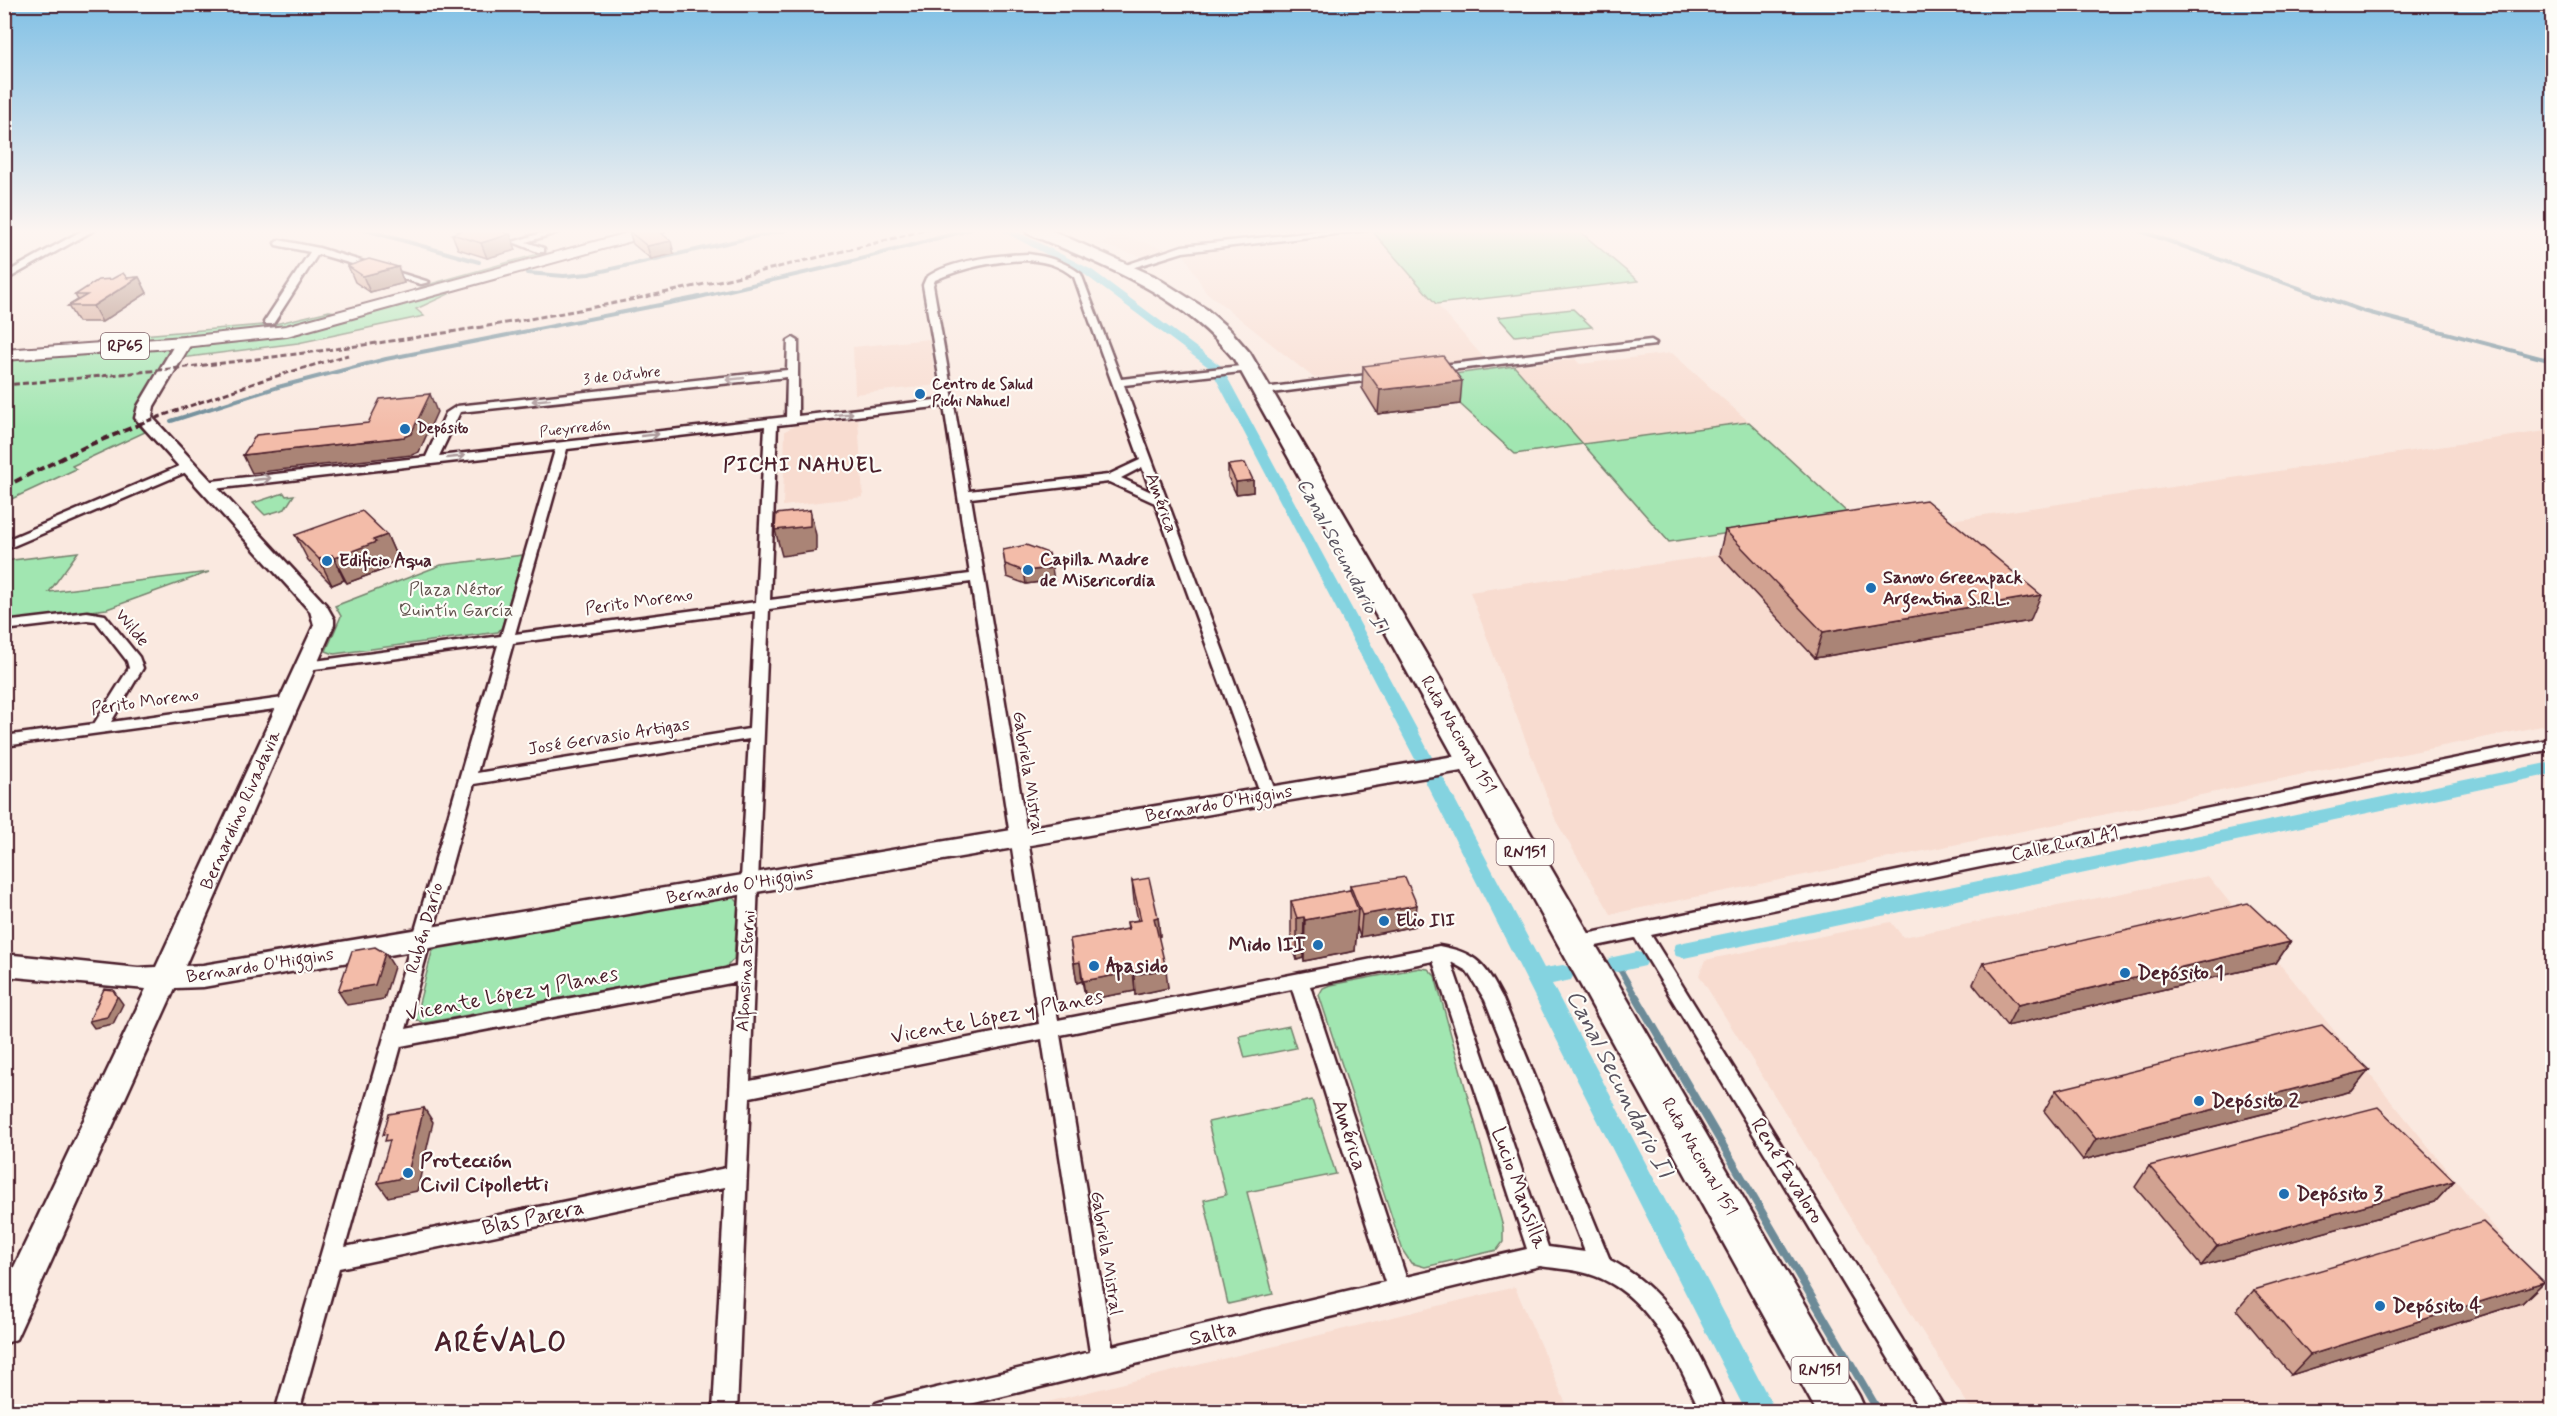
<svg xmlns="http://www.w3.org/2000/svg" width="2557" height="1416" font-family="Mynerve,sans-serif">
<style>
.built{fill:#f8dcd0}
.green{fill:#a1e6b1;stroke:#76826e;stroke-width:1.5}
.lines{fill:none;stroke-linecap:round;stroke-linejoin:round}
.stream-far2{stroke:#6d8b98;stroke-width:4}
.stream-far1{stroke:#6d8b98;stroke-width:6}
.stream{stroke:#6d8b98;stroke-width:8}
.canal{fill:#84d3e0;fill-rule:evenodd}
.street-casing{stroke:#4a1f2b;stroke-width:5}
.secondary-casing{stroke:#4a1f2b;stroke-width:5}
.primary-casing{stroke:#4a1f2b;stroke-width:4}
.highway-casing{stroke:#4a1f2b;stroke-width:5}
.street{fill:#fdfcf7;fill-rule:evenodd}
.secondary{fill:#fdfcf7;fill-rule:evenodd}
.primary{fill:#fdfcf7;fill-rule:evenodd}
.highway{fill:#fdfcf7;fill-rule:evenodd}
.rail-far1{stroke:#4a1f2b;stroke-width:3;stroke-dasharray:6 3;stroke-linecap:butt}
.rail{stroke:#4a1f2b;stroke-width:4;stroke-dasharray:8 4;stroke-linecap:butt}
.wall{fill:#d1a291;stroke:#4a1f2b;stroke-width:1.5}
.shaded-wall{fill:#aa8476;stroke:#4a1f2b;stroke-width:1.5}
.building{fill:#f3bca9;stroke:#4a1f2b;stroke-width:1.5}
.oneway{stroke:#ac999b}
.poi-dot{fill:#1f6fb2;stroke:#fdfcf7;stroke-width:2}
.labels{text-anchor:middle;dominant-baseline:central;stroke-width:4.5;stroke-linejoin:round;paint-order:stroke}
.far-street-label{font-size:15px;fill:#4a1f2b;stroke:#fdfcf7}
.far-poi-label{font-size:15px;font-weight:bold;fill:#4a1f2b;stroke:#fdfcf7;text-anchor:start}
.shield{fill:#fdfcf7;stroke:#806168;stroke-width:1.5}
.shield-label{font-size:16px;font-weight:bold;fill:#4a1f2b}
.street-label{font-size:18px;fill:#4a1f2b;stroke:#fdfcf7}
.poi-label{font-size:18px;font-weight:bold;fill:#4a1f2b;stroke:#fdfcf7;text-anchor:start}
.park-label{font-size:18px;fill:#60514c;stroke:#fdfcf7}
.far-district-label{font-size:20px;font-weight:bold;letter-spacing:1.5px;fill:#4a1f2b;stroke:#fdfcf7}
.water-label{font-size:20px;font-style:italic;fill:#5b5561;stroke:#fdfcf7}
.near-poi-label{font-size:21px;font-weight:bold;fill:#4a1f2b;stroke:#fdfcf7;text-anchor:start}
.near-street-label{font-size:21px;fill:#4a1f2b;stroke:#fdfcf7}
.near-water-label{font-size:24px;font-style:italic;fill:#5b5561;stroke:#fdfcf7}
.near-district-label{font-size:28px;font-weight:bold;letter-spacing:1.5px;fill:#4a1f2b;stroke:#fdfcf7}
</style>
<rect width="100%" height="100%" fill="#fae9e0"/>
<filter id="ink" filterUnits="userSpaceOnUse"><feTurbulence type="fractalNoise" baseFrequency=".0167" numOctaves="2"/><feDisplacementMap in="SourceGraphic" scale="12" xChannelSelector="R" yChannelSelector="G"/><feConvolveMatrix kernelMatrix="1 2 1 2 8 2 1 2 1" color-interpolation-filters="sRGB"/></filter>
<g filter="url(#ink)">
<path class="built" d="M1373 232 1484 358 1314 378 1205 291 1182 251Z
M1119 235 1166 249 1147 258 1099 244Z
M929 339 937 385 855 394 853 347Z
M1672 353 1749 422 1583 444 1514 366 1575 359 1580 364Z
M858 419 863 497 783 506 785 431 794 426Z
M2552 430V724L1611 914 1556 821 1470 592Z
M2208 876 2552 1298V1411H1972L1699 975 1705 960 1891 922 1903 937Z
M1515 1287 1569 1411H1011Z"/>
<path class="green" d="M1401 229H1577L1638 281 1436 304 1373 232Z
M538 254H555L394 297 434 283Z
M444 291 449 294 416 309 424 316 298 343 181 358 190 346 271 335Z
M1573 309 1592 327 1515 336 1498 317Z
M329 311 338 312 271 331 104 343 117 337 275 324Z
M173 347 135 415 136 422 145 432 72 466 76 469 5 502V357Z
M1514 366 1583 444 1749 422 1850 515 1669 542 1583 444 1515 454 1460 404 1439 376Z
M284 493 286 496 294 495 285 509 265 515 253 503Z
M78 552 49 592 209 572 107 609 5 621V561Z
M523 555 502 627 498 632 334 654 326 651 341 616 335 606 441 565Z
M732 896 738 902 734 959 725 968 424 1023 415 1019 432 952 439 946Z
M1420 968 1428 969 1435 976 1503 1227V1242L1497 1250 1425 1267 1411 1263 1403 1251 1319 995 1323 988 1330 985Z
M1289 1026 1296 1048 1245 1058 1239 1036Z
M1312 1100 1336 1174 1247 1192 1273 1294 1228 1304 1204 1200 1226 1195 1208 1122Z"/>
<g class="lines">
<path class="stream-far2" d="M362 229 479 262
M2135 229 2363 311 2552 361
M527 273 564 276 589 274 789 229
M171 421 278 387 386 359 695 298 834 266 972 229"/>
<path class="stream-far1" d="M1617 964 1637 999"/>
<path class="stream" d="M1636 997 1879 1412"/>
<path class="canal" d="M998 229H1012L1092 270 1221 366 1223 369 1222 372 1226 375 1433 759 1431 763 1424 765 1417 763 1415 759 1214 375 1215 372 1084 274Z
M2552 762V774L1684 958 1676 956 1673 950 1676 944 1684 942Z
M1434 773 1441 774 1444 779 1544 968 1563 965 1571 968 1574 974 1571 980 1552 984 1776 1412H1746L1424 779 1427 774Z
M1637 952 1645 954 1648 960 1645 966 1617 972 1609 970 1606 964 1609 958Z"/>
<defs>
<path id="street" d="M85 229H96L4 281V274Z
M554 229H569L526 242 544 248V252H538L513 242Z
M1343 229H1376L1183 252 1125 270 1117 268 1182 246Z
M279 240 319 248 429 282 421 284 318 254 273 324H265L264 322 310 252 276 245 275 243Z
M1028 254C1049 257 1064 261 1081 274L1121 379 1250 365 1255 368 1250 371 1124 385 1277 796 1275 800H1263L1261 796 1155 503 1109 482 971 498 1058 1020 1439 946C1478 953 1485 965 1503 999L1610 1260C1672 1292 1700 1350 1726 1412H1701C1677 1361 1652 1297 1595 1276 1578 1269 1558 1269 1540 1266L937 1412H873L876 1403 885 1400 1090 1352 1042 1039 750 1097 737 1412H713L725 1187 339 1268 299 1412H275L498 645 307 670 300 666 307 662 501 636 555 450 204 490 198 486 204 482 426 457 446 413 457 406 787 370 788 341 793 338 798 341V416L943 399 923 285 926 278C949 260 1000 255 1028 254ZM1028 260C1047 262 1059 265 1074 277L1140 460 1108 475 969 491 933 285 935 280C965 267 995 261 1028 260ZM787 377 786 417 439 456 460 412ZM944 406 970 574 770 600 777 425ZM765 426 756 602 515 634 567 449ZM1142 467 1151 492 1121 478ZM971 582 1039 1024 750 1081 769 609ZM755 611 749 729 477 773 513 643ZM749 739 736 967 406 1029 474 784ZM1433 961 1527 1249 1406 1277 1310 986ZM1451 962 1467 971 1485 1000 1585 1252 1548 1247ZM736 982 726 1168 345 1247 401 1046ZM1292 989 1385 1282 1112 1346 1060 1035Z
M1651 340 1656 343 1655 345 1434 372 1429 369 1434 366Z
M1383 373 1388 376 1387 378 1264 394 1259 391 1264 388Z
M187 463 191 464V470L4 550V541Z
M87 612 105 615 139 657 143 668 111 722 290 697 297 702 290 707 4 746V736L94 724 129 668 127 661 96 621 87 620 4 630V622Z
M2552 739V749L1651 935 1947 1412H1921L1635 938 1577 950 1571 948 1568 943 1571 938 1577 936 1639 923Z"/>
<path id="secondary" d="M184 337 192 342 154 406 152 417 326 605 334 619V625L185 966 203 965 1473 753 1481 756 1485 761 1481 766 1473 769 203 987 175 988 16 1339 4 1344V1288L146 989 4 976V954L138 968 156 967 314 625 310 611 135 418 138 406 176 342Z"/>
<path id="primary" d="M642 229H666L664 232 287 336 184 347 4 360V350L184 337 286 326Z"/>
<path id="highway" d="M1025 229H1048L1154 276 1206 309 1229 329 1250 353 1859 1396 1866 1412H1817L1234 359C1177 291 1106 267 1027 233Z"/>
</defs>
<use href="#street" class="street-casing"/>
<use href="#secondary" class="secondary-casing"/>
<use href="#primary" class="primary-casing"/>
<use href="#highway" class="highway-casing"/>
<use href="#street" class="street"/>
<use href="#secondary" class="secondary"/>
<use href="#primary" class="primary"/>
<use href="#highway" class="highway"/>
<path class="rail-far1" d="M4 385C199 368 392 345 584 309 700 287 815 259 929 229
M139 424 260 381 348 355"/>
<path class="rail" d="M4 487 87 446 143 423"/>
</g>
<path class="wall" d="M629 231 674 254 651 259 633 244Z
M452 234H510L516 250 487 258 458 249Z
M348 266 398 267 404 283 370 292 355 282Z
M139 277 147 293 102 322H78L68 306 78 300 75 295 127 278Z
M1363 366 1460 404 1378 414 1362 388Z
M1228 465 1253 480V492L1236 494 1228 477Z
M1725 530 2030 621 1815 658 1719 555Z
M295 535H387L398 560 386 565 388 568 347 583 344 580 332 585 308 560Z
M1003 550 1054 580 1026 584 1007 577Z
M1132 881 1158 917 1160 936 1158 937 1168 988 1135 995V991L1086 1000 1082 981 1077 983 1070 939 1128 929 1127 922 1138 920 1134 901Z
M1350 885 1415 926 1360 937 1357 927 1355 951 1304 961 1303 958 1297 960 1291 942V901L1350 890Z
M2290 942 2276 963 2007 1026 1973 984 1983 963Z
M2369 1070 2352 1091 2083 1160 2044 1111 2056 1090Z
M2149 1166 2454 1181 2435 1202 2201 1266 2135 1187Z
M2544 1282 2522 1303 2291 1375 2237 1310 2254 1290Z"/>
<path class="shaded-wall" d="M510 234 516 250 487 258 481 243Z
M671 241 674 254 651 259 647 246Z
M398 267 404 283 370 292 363 276Z
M139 277 147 293 102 322 93 306Z
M1462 381 1460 404 1378 414 1380 390Z
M430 394 437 412 419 452 412 455 252 473 243 455 404 437Z
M1253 480V492L1236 494V482Z
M810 510 816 535V551L782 556 775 530Z
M387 535 398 560 386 565 388 568 347 583 334 558 373 540Z
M332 555 344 580 332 585 319 559Z
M1052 568 1054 580 1026 584 1024 571Z
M2041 595 2030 621 1815 658 1823 632Z
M1417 905 1415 926 1360 937 1362 915Z
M1358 910 1355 951 1304 961 1305 920Z
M1158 917 1160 936 1155 937 1154 918Z
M1304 917 1303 958 1297 960V918Z
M2290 942 2276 963 2007 1026 2018 1005Z
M385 953 394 967 384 999 347 1005 338 991Z
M1080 962 1082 981 1077 983 1074 963Z
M1166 969 1168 988 1135 995 1134 975Z
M1133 972 1135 991 1086 1000 1083 981Z
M113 990 123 1004 113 1024 94 1028 89 1021Z
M2369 1070 2352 1091 2083 1160 2096 1139Z
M424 1108 433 1122 417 1191 388 1197 378 1183Z
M2454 1181 2435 1202 2201 1266 2217 1246Z
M2544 1282 2522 1303 2291 1375 2310 1355Z"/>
<path class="building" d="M465 229H494L510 234 481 243 452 234Z
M636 229H656L671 241 647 246 629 231Z
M369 259 398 267 363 276 348 266Z
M123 273 127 278 139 277 93 306H68L87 295H75L98 280 112 279Z
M1443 356 1462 381 1380 390 1363 366Z
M430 394 411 434 404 437 243 455 256 435 368 423 380 399Z
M1245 463 1253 480 1236 482 1228 465Z
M1926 500 2041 595 1823 632 1725 530Z
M810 510V526L775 530 776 514Z
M362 511 387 535 373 540 376 542 334 558 332 555 319 559 295 535Z
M1026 545 1048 553 1052 568 1024 571 1005 564 1003 550Z
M1405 877 1417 905 1362 915 1350 885Z
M1149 878 1158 917 1154 918 1166 969 1134 975 1133 972 1083 981 1080 962 1074 963 1070 939 1129 929 1127 922 1141 920 1132 881Z
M1350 890 1358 910 1305 920 1304 917 1297 918 1291 901Z
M2248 903 2290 942 2018 1005 1983 963Z
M375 947 385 953 375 985 338 991 352 951Z
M104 989 113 990 117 997 107 1017 89 1021Z
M2322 1025 2369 1070 2096 1139 2056 1090Z
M2378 1107 2454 1181 2217 1246 2149 1166Z
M424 1108 407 1177 378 1183 390 1140 385 1141 387 1134 383 1135 389 1114Z
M2483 1222 2544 1282 2310 1355 2254 1290Z"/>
<defs><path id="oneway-shaft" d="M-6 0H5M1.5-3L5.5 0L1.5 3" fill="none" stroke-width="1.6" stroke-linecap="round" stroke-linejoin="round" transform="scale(1.5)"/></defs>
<g class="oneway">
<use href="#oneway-shaft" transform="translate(735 379) rotate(174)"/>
<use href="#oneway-shaft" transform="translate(541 400) rotate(174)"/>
<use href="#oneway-shaft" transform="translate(844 414) rotate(-6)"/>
<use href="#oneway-shaft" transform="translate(650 435) rotate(-6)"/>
<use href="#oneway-shaft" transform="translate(456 457) rotate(-6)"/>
<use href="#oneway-shaft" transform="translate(262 479) rotate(-6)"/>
</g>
</g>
<linearGradient id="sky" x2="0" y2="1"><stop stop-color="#80c0e5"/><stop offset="0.54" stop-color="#fdf5f1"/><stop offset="1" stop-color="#fdf5f1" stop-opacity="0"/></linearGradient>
<rect width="2557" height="428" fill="url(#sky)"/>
<g class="poi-dot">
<circle cx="920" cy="394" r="6"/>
<circle cx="405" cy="429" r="6"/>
<circle cx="327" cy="561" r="6"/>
<circle cx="1028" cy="570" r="6"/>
<circle cx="1871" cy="588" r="6"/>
<circle cx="1384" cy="921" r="6"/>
<circle cx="1318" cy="945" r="6"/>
<circle cx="1094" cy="966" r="6"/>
<circle cx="2125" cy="973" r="6"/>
<circle cx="2199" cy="1101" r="6"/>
<circle cx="408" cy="1173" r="6"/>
<circle cx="2284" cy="1194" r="6"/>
<circle cx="2380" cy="1306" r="6"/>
</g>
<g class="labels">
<g class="far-street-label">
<text transform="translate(622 376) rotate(-6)">3 de Octubre</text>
<text transform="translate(575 429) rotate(-6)">Pueyrredón</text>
</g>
<g class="far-poi-label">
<text x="932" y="385">Centro de Salud<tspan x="932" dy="17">Pichi Nahuel</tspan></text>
<text x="417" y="429">Depósito</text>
</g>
<g class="shield">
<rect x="101" y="333" width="48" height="26" rx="4.5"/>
<rect x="1496.5" y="839" width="57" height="26" rx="4.5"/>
<rect x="1791.5" y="1357" width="57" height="26" rx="4.5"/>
</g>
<g class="shield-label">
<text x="125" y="346">RP65</text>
<text x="1525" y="852">RN151</text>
<text x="1820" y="1370">RN151</text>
</g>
<g class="street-label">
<text transform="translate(1161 503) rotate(70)">América</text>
<text transform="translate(639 602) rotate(-8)">Perito Moreno</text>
<text transform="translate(132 628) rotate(51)">Wilde</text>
<text transform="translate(145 702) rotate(-8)">Perito Moreno</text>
<text transform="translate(1458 735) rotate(60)">Ruta Nacional 151</text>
<text transform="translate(609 737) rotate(-9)">José Gervasio Artigas</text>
<text transform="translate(1028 773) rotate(81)">Gabriela Mistral</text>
<text transform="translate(1219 804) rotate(-10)">Bernardo O'Higgins</text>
<text transform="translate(241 810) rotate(-66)">Bernardino Rivadavia</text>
<text transform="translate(2065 844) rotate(-12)">Calle Rural A1</text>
<text transform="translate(740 886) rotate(-10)">Bernardo O'Higgins</text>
<text transform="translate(425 928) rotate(-74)">Rubén Darío</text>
<text transform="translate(260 966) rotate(-9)">Bernardo O'Higgins</text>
<text transform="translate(746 971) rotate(-87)">Alfonsina Storni</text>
<text transform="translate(1699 1157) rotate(60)">Ruta Nacional 151</text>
<text transform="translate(1106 1253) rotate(81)">Gabriela Mistral</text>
</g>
<g class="poi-label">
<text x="1040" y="560">Capilla Madre<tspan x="1040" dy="21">de Misericordia</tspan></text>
<text x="339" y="561">Edificio Aqua</text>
<text x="1883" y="578">Sanovo Greenpack<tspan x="1883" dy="21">Argentina S.R.L.</tspan></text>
<text x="1396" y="921">Elio III</text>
</g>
<g class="park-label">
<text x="456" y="590">Plaza Néstor<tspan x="456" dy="21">Quintín García</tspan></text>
</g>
<g class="far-district-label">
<text x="803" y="465">PICHI NAHUEL</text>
</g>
<g class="water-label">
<text transform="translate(1342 556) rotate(62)">Canal Secundario II</text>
</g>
<g class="near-poi-label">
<text x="1306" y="945" text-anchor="end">Mido III</text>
<text x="1106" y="966">Apasido</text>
<text x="2137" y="973">Depósito 1</text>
<text x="2211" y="1101">Depósito 2</text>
<text x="420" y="1161">Protección<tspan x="420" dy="24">Civil Cipolletti</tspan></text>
<text x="2296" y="1194">Depósito 3</text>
<text x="2392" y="1306">Depósito 4</text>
</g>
<g class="near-street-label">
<text transform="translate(512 994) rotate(-11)">Vicente López y Planes</text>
<text transform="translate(997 1017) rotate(-11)">Vicente López y Planes</text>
<text transform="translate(1349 1135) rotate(72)">América</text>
<text transform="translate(1787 1171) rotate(58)">René Favaloro</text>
<text transform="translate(1519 1188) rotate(70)">Lucio Mansilla</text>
<text transform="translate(533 1218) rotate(-12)">Blas Parera</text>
<text transform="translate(1213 1334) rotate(-13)">Salta</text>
</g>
<g class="near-water-label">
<text transform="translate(1619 1084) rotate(63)">Canal Secundario II</text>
</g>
<g class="near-district-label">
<text x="501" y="1343">ARÉVALO</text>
</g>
</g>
<rect width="2557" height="1416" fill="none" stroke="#fdfcf7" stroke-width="24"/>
<rect x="12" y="12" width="2533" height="1392" fill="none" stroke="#4a1f2b" stroke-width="2" filter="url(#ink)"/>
</svg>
